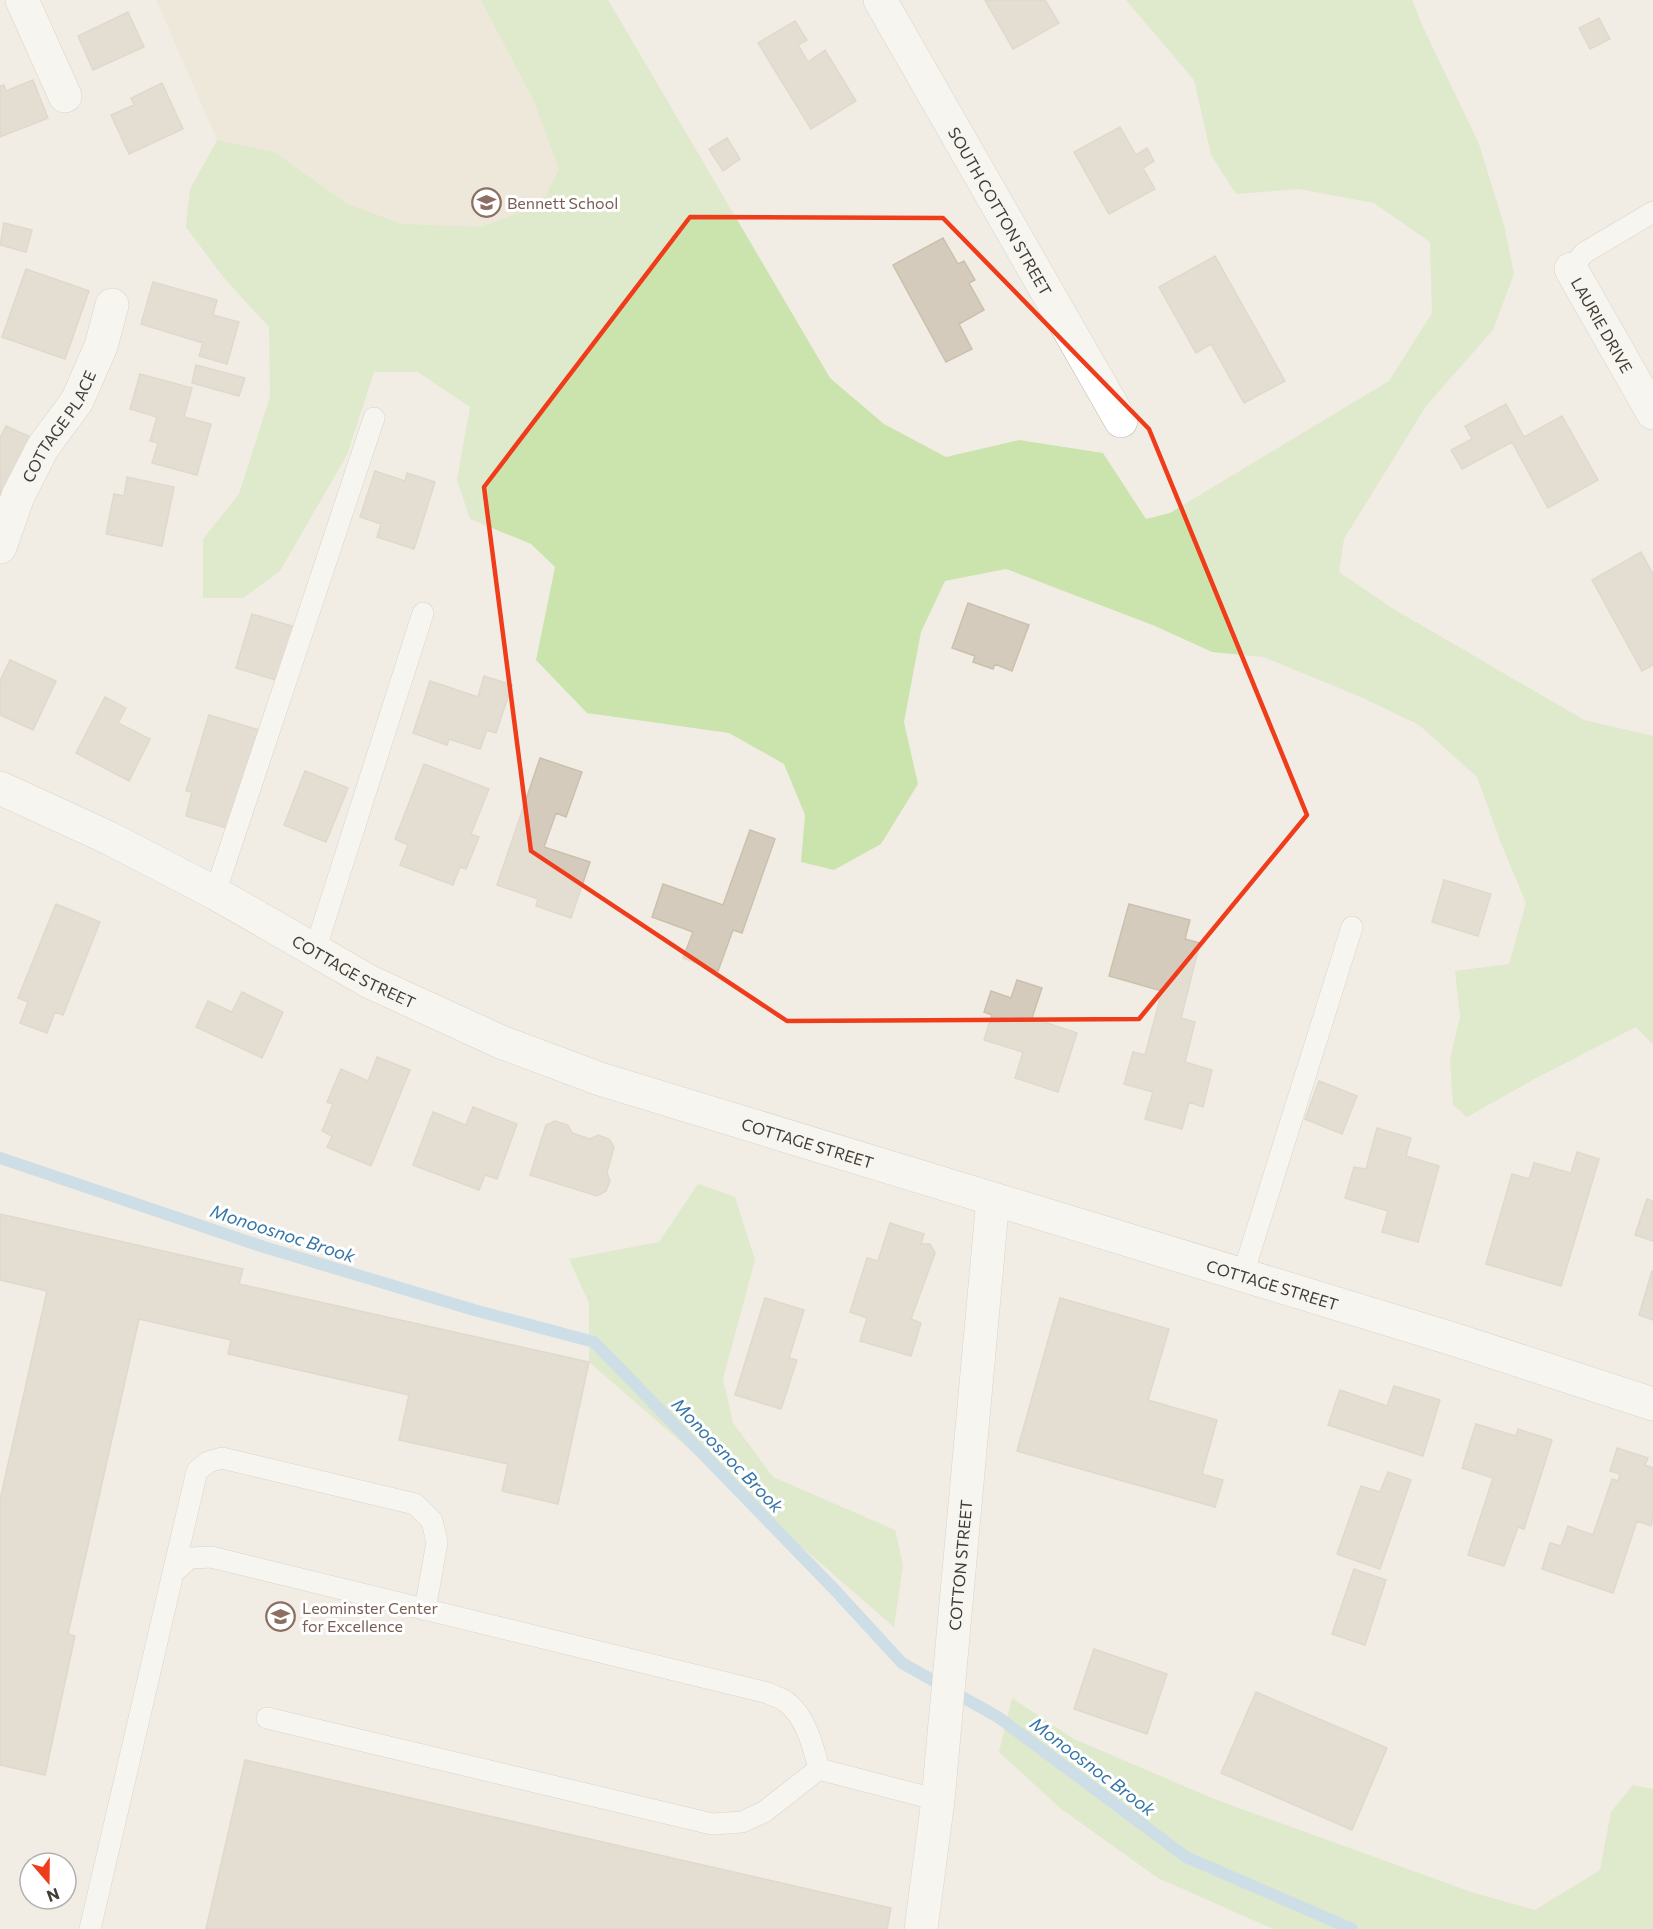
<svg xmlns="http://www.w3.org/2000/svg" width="1653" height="1929" font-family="Commissioner,sans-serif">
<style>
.education{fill:#eae2ce}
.green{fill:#cbe4ae}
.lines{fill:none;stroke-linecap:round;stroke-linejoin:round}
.stream{stroke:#a2cdec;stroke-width:12}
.building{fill:#d5cbbd;stroke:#ccc0ad;stroke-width:1.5}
.lane-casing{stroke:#bfb7aa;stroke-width:22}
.street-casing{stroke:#bfb7aa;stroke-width:34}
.lane{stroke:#fff;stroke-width:21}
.street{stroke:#fff;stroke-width:33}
.marked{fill:none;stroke:#ef3d1c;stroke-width:4.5;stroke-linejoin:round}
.labels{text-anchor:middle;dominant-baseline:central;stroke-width:6;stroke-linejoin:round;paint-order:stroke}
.education-label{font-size:16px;fill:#785e54;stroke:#fff;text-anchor:start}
.street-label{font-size:16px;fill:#423d34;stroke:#fff}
.water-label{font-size:18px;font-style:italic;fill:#3376a8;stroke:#fff}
</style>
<rect width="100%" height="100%" fill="#f1ede4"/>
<path class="education" d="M156 0H608L830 378 272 265Z"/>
<path class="green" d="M481 0H608L830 378 884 424 946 457 1019 440 1103 453 1146 519 1170 513 1389 381 1432 313 1430 242 1374 203 1299 189 1236 194 1211 155 1194 80 1126 0H1412L1423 27 1479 144 1504 225 1514 274 1493 330 1426 406 1344 539 1339 572 1392 608 1584 720 1653 736V1045L1636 1027 1536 1078 1467 1117 1453 1105 1450 1060 1460 1016 1455 971 1509 964 1526 903 1501 843 1477 777 1419 725 1361 697 1263 657 1212 652 1155 626 1006 569 945 581 921 632 904 722 918 784 881 844 834 870 801 862 805 815 784 764 729 733 587 713 536 660 555 567 531 544 470 519 457 480 470 407 418 372H374L347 455 280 571 243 598H203V539L239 494 270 397 269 327 224 278 186 227 190 189 217 140 274 152 347 204 402 224 481 227 541 205 559 169 534 101Z
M698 1184 735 1197 755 1260 723 1379 733 1423 773 1477 895 1530 903 1565 894 1627 589 1362V1303L569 1259 659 1242Z
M1012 1698 1074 1739 1214 1799 1474 1893 1535 1910 1600 1870 1611 1812 1633 1785 1653 1789V1929H1273L1158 1878 1060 1808 999 1752Z"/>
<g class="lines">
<path class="stream" d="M0 1158 264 1247 474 1310 594 1342 833 1588 902 1663 998 1717 1186 1857 1352 1929"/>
</g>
<path class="building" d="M985 0H1045L1059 23 1013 49Z
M128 12 144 47 93 70 78 36Z
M1599 18 1610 39 1590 49 1579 28Z
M795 21 807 40 798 45 808 62 825 50 856 101 811 129 758 43Z
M33 80 48 118 0 137V86L4 85 6 91Z
M162 83 183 129 129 154 111 115 134 105 131 98Z
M1120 127 1136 155 1147 148 1154 161 1143 168 1155 189 1109 214 1074 152Z
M727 138 740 159 723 171 709 149Z
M4 223 32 230 26 252 0 245Z
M943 238 958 264 964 261 975 280 969 283 984 310 959 324 972 349 946 362 893 265Z
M1215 256 1285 381 1244 403 1211 344 1196 353 1159 287Z
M26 269 89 291 65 359 2 337Z
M153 282 217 300 213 315 239 322 227 364 199 356 203 343 141 324Z
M196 365 245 378 239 396 192 383Z
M140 374 192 388 184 417 211 424 197 475 152 463 158 443 150 441 157 417 130 409Z
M1506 404 1524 437 1562 416 1598 480 1548 508 1512 442 1462 469 1451 450 1472 439 1465 426Z
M6 426 33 438 0 504V438Z
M375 471 405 481 407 473 435 482 414 549 377 537 381 524 360 517Z
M127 477 174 487 162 546 106 534 114 494 124 496Z
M1641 552 1653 574V665L1642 671 1592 580Z
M968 603 1029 625 1012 671 995 664 993 669 973 662 975 656 952 648Z
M252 614 295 627 279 681 236 668Z
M10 660 56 681 33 730 0 715V681Z
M484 676 512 685 496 733 487 730 480 749 449 739 447 745 413 733 430 681 478 697Z
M105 697 126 708 118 723 150 739 129 781 76 753Z
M209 715 259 730 230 829 186 816 192 792 186 791Z
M540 758 582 772 566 817 556 813 544 847 590 862 571 918 536 906 538 899 497 885Z
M424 764 489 789 471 834 479 837 466 869 460 867 453 885 400 865 408 845 395 839Z
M305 771 348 788 326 842 284 825Z
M750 830 775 839 742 933 733 930 718 971 683 958 693 932 652 917 663 884 723 905Z
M1444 880 1491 894 1478 936 1432 922Z
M56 904 100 922 63 1015 55 1012 47 1033 20 1023 28 1002 18 998Z
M1129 904 1190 920 1185 939 1200 943 1181 1018 1195 1022 1185 1062 1212 1070 1203 1107 1189 1102 1182 1129 1145 1119 1153 1092 1124 1084 1133 1052 1145 1055 1162 991 1109 976Z
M1017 980 1042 988 1032 1018 1077 1033 1058 1092 1015 1078 1023 1052 984 1040 992 1015 984 1012 991 991 1011 998Z
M242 992 283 1012 262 1058 196 1027 208 1001 232 1012Z
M377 1057 410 1070 371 1166 327 1147 332 1136 322 1131 333 1104 327 1102 341 1069 368 1081Z
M1319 1081 1357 1096 1342 1134 1305 1119Z
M473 1107 517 1124 497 1179 485 1175 479 1190 413 1165 433 1112 466 1125Z
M555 1121 568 1125 572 1133 590 1139 598 1135 609 1139 614 1147 607 1172 610 1181 606 1191 597 1196 530 1175 546 1125Z
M1377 1128 1411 1138 1406 1156 1439 1166 1418 1242 1382 1232 1388 1211 1345 1198 1354 1167 1366 1169Z
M1577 1152 1599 1159 1561 1286 1486 1264 1512 1174 1529 1179 1534 1163 1571 1173Z
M1647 1199 1653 1201V1241L1635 1235Z
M0 1214 243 1269 239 1284 589 1362 558 1504 502 1491 508 1464 399 1440 409 1395 228 1354 231 1340 139 1319 68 1634 75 1636 45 1775 0 1765V1500L47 1291 0 1280Z
M890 1223 924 1234 921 1244H930L935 1253 911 1319 921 1323 911 1356 860 1341 867 1318 850 1312 867 1258 878 1261Z
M1652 1271H1653V1320L1639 1315Z
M765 1298 804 1310 789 1358 797 1360 781 1409 735 1395Z
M1060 1298 1169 1329 1148 1400 1217 1420 1202 1474 1223 1480 1215 1507 1017 1451Z
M1394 1386 1440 1400 1423 1456 1328 1425 1340 1390 1387 1406Z
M1476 1424 1516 1436 1518 1429 1552 1440 1524 1529 1518 1527 1504 1566 1468 1555 1493 1478 1462 1468Z
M1617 1448 1648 1458 1645 1465 1653 1468V1518L1651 1526 1637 1521 1613 1593 1542 1569 1550 1543 1561 1546 1568 1526 1593 1535 1612 1479 1618 1481 1620 1474 1610 1471Z
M1388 1472 1411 1480 1380 1569 1337 1554 1361 1486 1380 1492Z
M1354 1569 1386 1580 1365 1645 1332 1634Z
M1094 1649 1167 1674 1147 1734 1074 1709Z
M1256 1692 1387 1748 1352 1830 1221 1773Z
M245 1760 891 1908 887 1929H206Z"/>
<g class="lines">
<defs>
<path id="lane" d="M1571 269 1584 253 1653 212
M215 893 374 418
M315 950 423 613
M1243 1274 1352 927
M173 1573 197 1471 208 1462 222 1458 415 1504 432 1521 437 1542 425 1610
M267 1718 712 1824 742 1822 764 1812 819 1769 938 1800
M90 1929 173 1573 190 1558 211 1557 768 1693C774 1696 781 1698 785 1701 806 1716 813 1746 819 1769"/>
<g id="street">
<path d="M22 0 65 96"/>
<path id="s1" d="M880 0 1121 421"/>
<path id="s2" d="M1571 269 1653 413"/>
<path id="s3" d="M0 547 18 496 43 447 77 401 101 346 112 305"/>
<path id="s4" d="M0 788 109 838 215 893 370 982 501 1042 600 1079 1456 1340 1653 1404"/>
<path id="s5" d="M921 1929 938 1800 993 1199"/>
</g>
</defs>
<use href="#lane" class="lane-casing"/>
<use href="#street" class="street-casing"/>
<use href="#lane" class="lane"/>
<use href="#street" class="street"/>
</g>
<path d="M0 0H1653V1929H0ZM690 217 943 218 1149 429 1307 815 1139 1019 787 1021 531 851 484 487Z" fill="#f1ede4" fill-opacity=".55" fill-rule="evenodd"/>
<path class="marked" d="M690 217 943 218 1149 429 1307 815 1139 1019 787 1021 531 851 484 487Z"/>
<defs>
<symbol id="school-ring" viewBox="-11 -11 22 22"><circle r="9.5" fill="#fff" stroke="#8d6e63" stroke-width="1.5"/><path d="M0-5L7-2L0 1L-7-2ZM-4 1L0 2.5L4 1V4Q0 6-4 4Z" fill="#8d6e63"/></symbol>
</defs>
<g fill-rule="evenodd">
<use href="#school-ring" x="470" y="186" width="33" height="33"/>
<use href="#school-ring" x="264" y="1600" width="33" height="33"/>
</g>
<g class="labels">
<g class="education-label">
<text x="507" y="202">Bennett School</text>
<text x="302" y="1607">Leominster Center<tspan x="302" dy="18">for Excellence</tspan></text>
</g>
<g class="street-label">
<text stroke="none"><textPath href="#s1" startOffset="243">SOUTH COTTON STREET</textPath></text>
<text stroke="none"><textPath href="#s2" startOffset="64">LAURIE DRIVE</textPath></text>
<text stroke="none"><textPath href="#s3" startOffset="135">COTTAGE PLACE</textPath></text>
<text stroke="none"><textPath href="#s4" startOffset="399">COTTAGE STREET</textPath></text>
<text stroke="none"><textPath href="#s4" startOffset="885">COTTAGE STREET</textPath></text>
<text stroke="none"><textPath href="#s4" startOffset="1371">COTTAGE STREET</textPath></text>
<text stroke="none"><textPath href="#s5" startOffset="366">COTTON STREET</textPath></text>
</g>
<g class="water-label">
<text transform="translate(283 1233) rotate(18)">Monoosnoc Brook</text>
<text transform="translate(728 1455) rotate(46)">Monoosnoc Brook</text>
<text transform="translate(1093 1766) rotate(37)">Monoosnoc Brook</text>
</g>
</g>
<g transform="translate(48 1881) rotate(160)"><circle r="28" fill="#ffffff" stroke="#b3b1ae" stroke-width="1.5"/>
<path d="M0-4.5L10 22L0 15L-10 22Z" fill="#ef3d1c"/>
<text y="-9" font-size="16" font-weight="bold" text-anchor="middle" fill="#423d34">N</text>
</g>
</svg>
